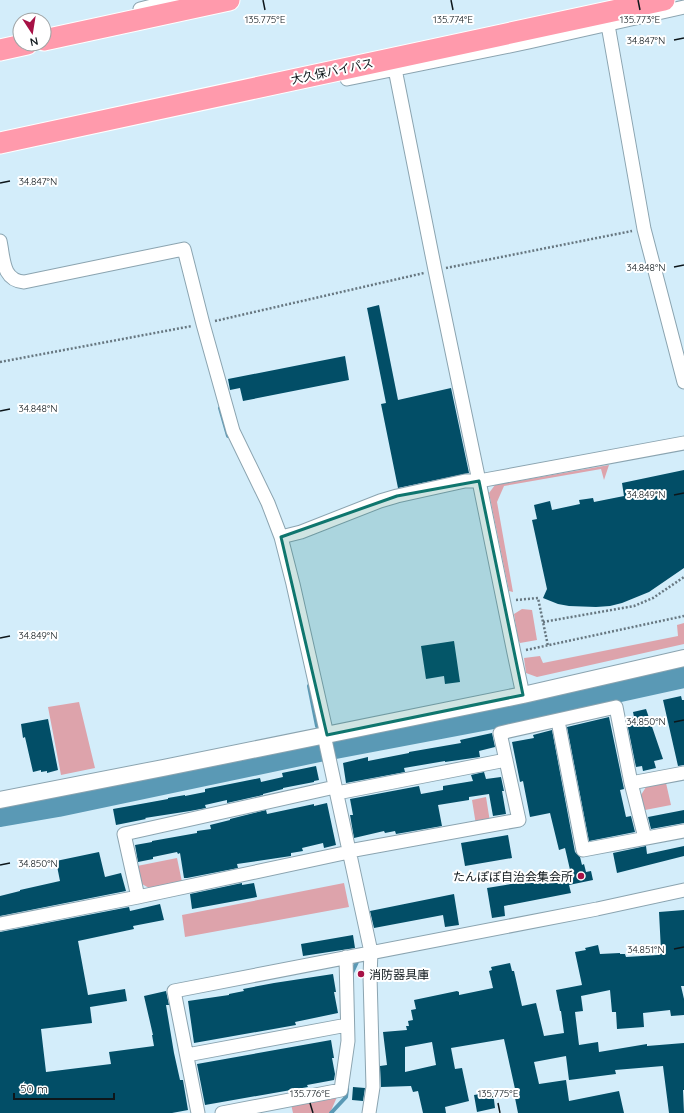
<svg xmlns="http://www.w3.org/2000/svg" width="684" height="1113" font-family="Quicksand,'Noto Sans JP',sans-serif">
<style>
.green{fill:#dda3ab}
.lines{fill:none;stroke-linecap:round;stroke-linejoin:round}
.stream{stroke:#5a99b5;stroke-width:4}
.river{stroke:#5a99b5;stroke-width:24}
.building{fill:#024e67;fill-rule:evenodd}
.minor-casing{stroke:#8ba4b0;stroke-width:15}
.tertiary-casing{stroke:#8ba4b0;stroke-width:18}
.trunk-casing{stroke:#fff;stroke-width:23}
.path{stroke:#677780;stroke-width:2.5;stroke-dasharray:2 2;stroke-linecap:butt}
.minor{stroke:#fff;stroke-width:13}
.tertiary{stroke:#fff;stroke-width:16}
.trunk{stroke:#ff9aac;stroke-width:21}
.marked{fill:#0f766e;fill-opacity:0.2;stroke:#0f766e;stroke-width:3;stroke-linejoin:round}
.ticks{fill:none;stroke:#0d161a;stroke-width:1.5}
.poi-dot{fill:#a71145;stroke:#fff;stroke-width:1.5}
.labels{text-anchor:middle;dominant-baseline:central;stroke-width:4;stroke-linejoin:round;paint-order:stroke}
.street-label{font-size:12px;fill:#0d161a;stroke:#fff}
.poi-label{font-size:12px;fill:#0d161a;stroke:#fff;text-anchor:end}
.ticks-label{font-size:10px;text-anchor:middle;fill:#0d161a;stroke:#fff;stroke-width:4;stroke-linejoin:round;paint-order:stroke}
</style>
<rect width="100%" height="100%" fill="#d3edfa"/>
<path class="green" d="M609 465 604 480 601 469 504 486 497 502 513 592 509 591 489 493 495 485Z
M522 609 532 610 537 640 520 643 518 639 514 614Z
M684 623V644L537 677 526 673 524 658 540 656 543 663 678 636 677 625Z
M79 702 95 768 61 775 48 707Z
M666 783 671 805 645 810 641 795 646 787Z
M486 797 490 822 476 825 472 800Z
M177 858 182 882 149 888 142 884 137 866Z
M344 883 349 907 185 937 182 915Z
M337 1097 330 1113H293L291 1104Z"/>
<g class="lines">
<path class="stream" d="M220 408 228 436
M309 686 317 726
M351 975 357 962
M331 1113 346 1097 347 1089"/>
<path class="river" d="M0 815 58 805 319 750 524 711 684 676"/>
</g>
<path class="building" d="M379 305 398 400 451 388 469 473 398 488 381 404 386 403 367 308Z
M345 356 349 380 243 401 240 388 230 390 228 379Z
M684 470V568L649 592 622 603 610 606 596 607 569 606 558 604 543 598 547 589 532 520 537 519 534 505 550 501 552 510 580 504 579 500 593 498 594 502 624 496 622 483Z
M454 641 460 682 445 684 444 676 426 679 421 646Z
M681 696 682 700H684V765L678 766 663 700Z
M646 709 663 759 654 761 656 768 643 771 642 766 636 767 626 718 634 717 633 712Z
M609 717 624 789 620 790 626 817 631 816 635 832 589 841 567 727Z
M48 719 58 770 47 773V771L41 772V770L33 772 25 737 23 738 21 724Z
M552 730 575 852 580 857 582 865 584 864 586 872 591 871 593 880 569 885 571 893 504 906 505 916 492 918 487 888 571 874 565 848 559 850 550 813 530 817 523 781 520 782 512 742 534 738 533 735Z
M492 733 495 747 479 751 480 757 445 762V761L404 768 405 772 346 783 343 763 368 757V761L409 753V752L461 743 460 740Z
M316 766 319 780 314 781V782L283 788V789L263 794V795L227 803V800L205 805 206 808 190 811 145 818 146 819 116 825 113 809 168 799V798L185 795V796L205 792V789L260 778 261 782 283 777 282 773Z
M484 772 486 779 501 777 504 791H502L506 814 493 816 489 794 469 797V800L438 805 442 826 396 834 395 831 385 833 384 831 354 838 350 815H353L350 799 419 786 421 794 443 790V786L473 781 471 775Z
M327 803 336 845 324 848 323 843 302 848 303 851 291 853V856L237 864 238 868 187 878H184L180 853 178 854 177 852 153 857V859L138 862 135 845 152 842V841L197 833V831L211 829 210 825 230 820V819L266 810 267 814 314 804V806Z
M684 810V823L651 829 648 817Z
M508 835 512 858 465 866 461 843Z
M646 846 647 854 684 846V856L617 873 613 853Z
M99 852 105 877 121 873 126 891 0 916V896L20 891V890L60 881 56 861Z
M242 883V885L254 883 257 897 192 909 190 894Z
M454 894 459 925 445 927 443 915 374 928 370 911Z
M160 904 164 920 133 926 134 929 78 941 88 995 125 989 127 1001 90 1007 92 1023 41 1029 46 1072 111 1064 109 1052 154 1046 152 1035H153L144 996 166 991 169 1005H166L174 1053 180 1080H183L188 1110 172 1113H0V932L129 907 130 911Z
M684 910V986H681L684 999V1015L671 1016 670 1010 643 1013 644 1027 617 1029 616 1012H612L610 990 581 996 583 1011 575 1012 579 1045 598 1042 599 1052 647 1044V1046L684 1043V1090H683L684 1113H669L663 1066 615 1070 616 1074 569 1080 566 1056 534 1062 539 1084 566 1080 569 1101 619 1091 624 1113H518L515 1098H517L504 1039 451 1048 455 1069 462 1068 469 1101 445 1107 446 1113H423L418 1091 413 1092 411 1086 381 1087 380 1066 387 1065 383 1032 407 1030 406 1026H409L408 1021 413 1020 411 1010 416 1009 414 1000 457 991 459 992V995L493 988 489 971 492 970 491 967 510 963 512 971H514L522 1006 536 1003 544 1036 564 1033 561 1011H560L556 990 582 985 575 952 586 950 585 948 598 945 600 954 620 953V954H625L626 957 658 955 657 951H661L659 912ZM432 1042 436 1065 405 1072V1047Z
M353 935 355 948 303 956 301 944Z
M333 974 336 992H334L338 1013 295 1022 296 1025 194 1043 188 1001 229 995V994L244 991 243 989 274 983Z
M331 1040 334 1058H332L335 1074 334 1080 307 1085 308 1087 205 1105 197 1064Z
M353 1087 365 1088 363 1101 352 1100Z
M493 1092 495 1108 477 1112 474 1095Z"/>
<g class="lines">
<defs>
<path id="minor" d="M140 9 176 0
M608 25 644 229 684 382
M347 79 529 42 684 7
M0 241C4 259 2 280 24 282L184 249 203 324 233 431 268 503 281 537 293 584 327 735
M281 537 301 532 380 501 397 496 465 481H479L435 270 395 69
M523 695 514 653 479 481 684 443
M558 721 583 850 684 831
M324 735 371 952 370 976 373 1087 369 1113
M631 783 684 773
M337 793 506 760
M349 851 519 820 500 733 616 707 631 783 645 838
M138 897 124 834 335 787
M0 924 138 897 349 852
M187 1055 347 1025
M198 1113 174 991 597 909 684 890
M222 1113 341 1090 348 1041 346 957"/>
<path id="tertiary" d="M0 800 163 768 523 695 684 658"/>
<path id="trunk" d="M44 40 229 0
M0 50 27 44
M0 143 664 0"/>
</defs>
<use href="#minor" class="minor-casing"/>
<use href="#tertiary" class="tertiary-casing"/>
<use href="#trunk" class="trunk-casing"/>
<path class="path" d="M446 268 632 231
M215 321 424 273
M0 362 192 326
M516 600 538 598 548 646
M543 622 634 606 653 598 684 577
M526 650 684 616"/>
<use href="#minor" class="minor"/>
<use href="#tertiary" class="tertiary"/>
<use href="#trunk" class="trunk"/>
</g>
<path class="marked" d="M479 481 523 695 327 735 281 537 397 496Z"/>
<path class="ticks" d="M263 0 265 10M451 0 453 10M638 0 640 10M674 40 684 38M0 183 10 181M674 267 684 265M0 411 10 409M674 495 684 493M0 638 10 636M674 722 684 720M0 865 10 863M674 949 684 947M310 1103 313 1113M498 1103 500 1113"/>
<g class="poi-dot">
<circle cx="581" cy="876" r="4"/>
<circle cx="361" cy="974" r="4"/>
</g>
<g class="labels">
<g class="street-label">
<text transform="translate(332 71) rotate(-12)">大久保バイパス</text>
</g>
<g class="poi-label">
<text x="573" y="876">たんぽぽ自治会集会所</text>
<text x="369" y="974" text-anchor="start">消防器具庫</text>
</g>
</g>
<g class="ticks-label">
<text x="265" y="23">135.775°E</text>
<text x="453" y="23">135.774°E</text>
<text x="640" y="23">135.773°E</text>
<text x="646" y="44">34.847°N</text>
<text x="38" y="185">34.847°N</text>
<text x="646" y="271">34.848°N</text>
<text x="38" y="412">34.848°N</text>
<text x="646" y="498">34.849°N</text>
<text x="38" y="639">34.849°N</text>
<text x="646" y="725">34.850°N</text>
<text x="38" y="867">34.850°N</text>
<text x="646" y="953">34.851°N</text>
<text x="310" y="1097">135.776°E</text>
<text x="498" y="1097">135.775°E</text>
</g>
<g transform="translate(32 32) rotate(168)"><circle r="19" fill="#ffffff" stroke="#9ea2a3"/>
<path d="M0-3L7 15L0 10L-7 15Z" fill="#a71145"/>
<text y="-6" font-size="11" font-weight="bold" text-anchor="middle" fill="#0d161a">N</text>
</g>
<path d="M14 1093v6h100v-6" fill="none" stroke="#0d161a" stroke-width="2"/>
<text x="20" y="1093" font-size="12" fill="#0d161a" stroke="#ffffff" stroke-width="3" paint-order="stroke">50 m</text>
</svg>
